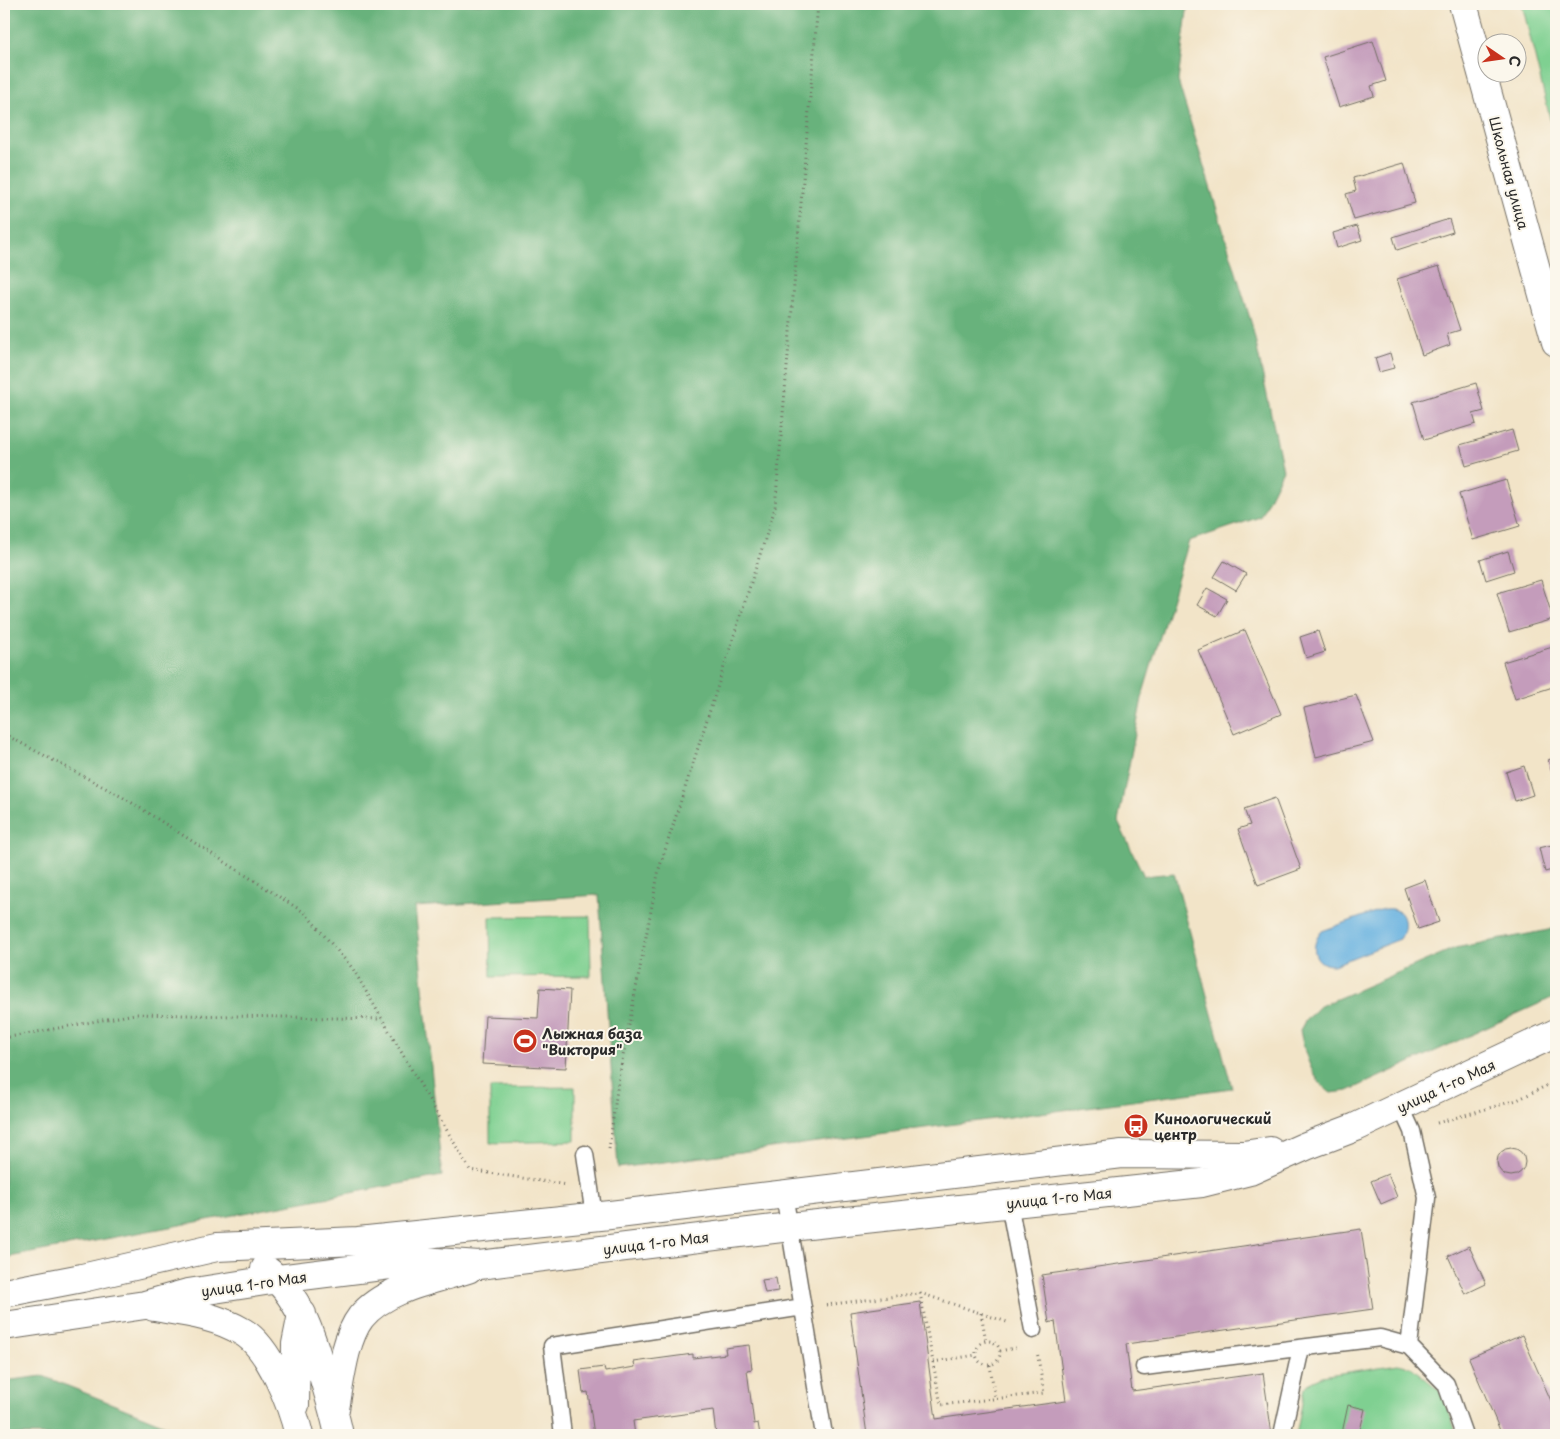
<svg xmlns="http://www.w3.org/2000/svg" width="1560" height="1439" font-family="'Playpen Sans',sans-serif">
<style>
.green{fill:#7fd091;stroke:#557e5e}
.forest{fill:#67b27b;stroke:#496e53}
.water{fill:#69b2e0;stroke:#4a6e86}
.building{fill:#c49cbb}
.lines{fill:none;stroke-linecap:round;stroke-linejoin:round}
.service-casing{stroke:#716c62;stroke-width:19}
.minor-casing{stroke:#716c62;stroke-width:30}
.secondary-casing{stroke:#716c62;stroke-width:30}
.path{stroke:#716c62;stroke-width:3;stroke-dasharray:1 4;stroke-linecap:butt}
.service{stroke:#fff;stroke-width:16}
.minor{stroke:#fff;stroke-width:28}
.secondary{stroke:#fff;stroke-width:28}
.labels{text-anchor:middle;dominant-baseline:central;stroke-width:4;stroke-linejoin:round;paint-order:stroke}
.street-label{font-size:14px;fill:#2b2b2b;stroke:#fbf7ec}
.poi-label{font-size:14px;font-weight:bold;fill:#2b2b2b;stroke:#fbf7ec;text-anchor:start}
</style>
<rect width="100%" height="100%" fill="#fbf7ec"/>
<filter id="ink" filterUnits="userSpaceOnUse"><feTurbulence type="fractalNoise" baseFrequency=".02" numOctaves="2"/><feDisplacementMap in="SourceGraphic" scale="10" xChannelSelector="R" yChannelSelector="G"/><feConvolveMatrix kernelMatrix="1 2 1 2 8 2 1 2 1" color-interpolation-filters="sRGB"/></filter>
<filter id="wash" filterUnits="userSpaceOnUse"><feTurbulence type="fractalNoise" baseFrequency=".0096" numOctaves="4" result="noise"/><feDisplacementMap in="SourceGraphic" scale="20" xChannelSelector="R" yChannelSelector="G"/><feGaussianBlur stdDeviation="1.12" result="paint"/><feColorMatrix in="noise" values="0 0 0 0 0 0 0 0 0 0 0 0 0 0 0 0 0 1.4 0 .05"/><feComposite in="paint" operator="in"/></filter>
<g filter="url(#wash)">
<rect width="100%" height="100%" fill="#f2e4c8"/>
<path class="green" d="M1522 4H1556V143Z
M590 916 591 976 491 977 490 917Z
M575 1087V1141L490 1143V1088Z
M1398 1364 1411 1367 1438 1389 1445 1400 1457 1435H1296L1305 1388 1311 1381 1322 1376Z"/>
<path class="forest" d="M4 4H1188L1178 81 1252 325 1283 470 1260 517 1189 541 1143 693 1118 822 1144 876 1174 873 1232 1088 618 1168 599 895 415 907 442 1176 4 1258Z
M1556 928V996L1348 1091 1331 1093C1312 1081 1304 1052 1300 1030L1305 1021 1318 1007 1455 948 1544 931Z
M43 1376 190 1435H4V1381Z"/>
<path class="water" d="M1383 909C1387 909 1392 908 1396 910 1407 914 1406 931 1400 939L1334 965C1313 966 1309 945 1322 931Z"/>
<g id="blocks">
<path class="building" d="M1373 41 1386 81 1371 86 1374 96 1339 107 1323 57Z
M1404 163 1415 203 1354 220 1346 194 1356 191 1353 178Z
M1449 219 1453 232 1397 250 1393 237Z
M1357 226 1362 240 1337 248 1333 233Z
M1439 266 1460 330 1447 334 1450 345 1422 355 1397 279Z
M1390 353 1394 368 1379 372 1375 358Z
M1476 383 1484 411 1473 414 1476 424 1424 440 1413 402Z
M1512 430 1518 451 1466 466 1460 445Z
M1506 480 1520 526 1473 540 1459 494Z
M1508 551 1514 571 1486 580 1480 560Z
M1224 561 1246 574 1236 590 1214 577Z
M1541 580 1553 619 1509 632 1497 593Z
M1207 588 1227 599 1217 616 1197 605Z
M1245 630 1281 714 1234 734 1198 650Z
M1318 631 1325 652 1306 658 1300 637Z
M1556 646V686L1515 699 1503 662Z
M1356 695 1374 742 1316 757 1304 708Z
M1556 757V786L1548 760Z
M1524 766 1533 795 1515 801 1506 772Z
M1275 798 1301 869 1258 885 1238 829 1250 825 1244 809Z
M1556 844V869L1545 872 1539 848Z
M1425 880 1439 922 1418 929 1404 888Z
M540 988 570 990 566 1068 482 1064 485 1016 538 1018Z
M1497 1162a14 14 0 1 1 28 0a14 14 0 1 1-28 0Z
M1388 1174 1397 1197 1381 1204 1371 1181Z
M1361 1229 1373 1309 1126 1344 1132 1391 1263 1373 1272 1435H867L850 1312 920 1302 936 1419 1066 1401 1055 1321 1049 1323 1042 1275Z
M1469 1246 1486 1284 1465 1294 1448 1256Z
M776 1278 778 1291 765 1293 762 1280Z
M1522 1335 1556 1412V1435H1502L1469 1358Z
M749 1345 752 1369 747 1370 754 1424 758 1423 760 1435H716L713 1410 633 1421 635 1435H594L588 1392 583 1393 580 1370 604 1367 605 1372 635 1367 634 1362 693 1354V1358L726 1354 725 1348Z
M1348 1405 1365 1409 1359 1435 1342 1433Z"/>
</g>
</g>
<g filter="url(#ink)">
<use href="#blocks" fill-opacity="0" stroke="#716c62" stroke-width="1"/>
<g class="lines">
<defs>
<path id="service" d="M1401 1107 1412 1131 1427 1198 1409 1346
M585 1154 594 1216
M784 1194 824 1435
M1009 1203 1033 1330
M1144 1367 1380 1338 1409 1346 1446 1384 1464 1435
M563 1435 552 1346 803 1307
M1282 1435 1301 1348"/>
<path id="minor" d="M1463 4 1556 342"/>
<path id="secondary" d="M265 1269C298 1293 311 1334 322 1372 328 1393 335 1414 339 1435
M4 1293 82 1278 217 1247 358 1241 610 1215 1122 1154 1243 1155 1270 1151
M154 1307C184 1312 215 1315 243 1332 270 1348 292 1405 299 1435
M4 1326 145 1305 188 1293 278 1279 422 1261 479 1265 790 1227 1202 1183 1250 1171 1306 1146 1356 1127 1556 1033
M295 1405 296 1344 302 1314
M335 1409C340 1382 344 1339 361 1317 385 1288 433 1280 468 1269"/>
</defs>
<use href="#service" class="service-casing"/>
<use href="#minor" class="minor-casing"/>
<use href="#secondary" class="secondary-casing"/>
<path class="path" d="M4 734 126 799 305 913 353 969 470 1170 567 1185
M4 1038 135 1014 382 1019
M1437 1123 1517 1100 1556 1081
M609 1149 618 1082 659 869 775 508 818 4
M920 1293 1007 1322
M826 1305 920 1293 941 1405 1044 1393 1037 1351
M981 1313 986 1341
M976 1353a12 12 0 1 1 24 0a12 12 0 1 1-24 0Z
M1000 1351 1019 1347
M933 1362 976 1355
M990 1365 995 1398"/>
<use href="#service" class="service"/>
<use href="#minor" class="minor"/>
<use href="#secondary" class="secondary"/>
</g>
</g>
<defs>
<symbol id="stadium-disc" viewBox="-11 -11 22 22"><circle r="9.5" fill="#c8321e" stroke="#fbf7ec"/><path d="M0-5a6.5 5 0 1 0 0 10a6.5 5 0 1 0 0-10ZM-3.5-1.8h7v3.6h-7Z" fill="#fff"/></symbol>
<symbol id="bus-disc" viewBox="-11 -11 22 22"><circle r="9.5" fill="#c8321e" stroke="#fbf7ec"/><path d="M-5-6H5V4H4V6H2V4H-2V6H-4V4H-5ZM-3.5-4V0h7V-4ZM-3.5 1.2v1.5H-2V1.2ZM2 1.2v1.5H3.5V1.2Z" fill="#fff"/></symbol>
</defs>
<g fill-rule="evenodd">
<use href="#stadium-disc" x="511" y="1027" width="28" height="28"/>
<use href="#bus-disc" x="1122" y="1112" width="28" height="28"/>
</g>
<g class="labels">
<g class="street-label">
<text transform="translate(1509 173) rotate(75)">Школьная улица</text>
<text transform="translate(1446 1086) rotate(-25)">улица 1-го Мая</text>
<text transform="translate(1059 1198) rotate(-6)">улица 1-го Мая</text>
<text transform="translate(656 1243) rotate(-7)">улица 1-го Мая</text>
<text transform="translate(254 1284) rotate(-8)">улица 1-го Мая</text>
</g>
<g class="poi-label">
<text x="542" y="1033">Лыжная база<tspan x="542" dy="16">"Виктория"</tspan></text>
<text x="1154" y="1118">Кинологический<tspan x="1154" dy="16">центр</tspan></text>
</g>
</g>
<rect width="1560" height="1439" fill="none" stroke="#fbf7ec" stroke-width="20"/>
<g transform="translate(1502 58) rotate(103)"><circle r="24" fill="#fbf7ec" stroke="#a8a59f"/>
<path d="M0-4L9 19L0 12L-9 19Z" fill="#c8321e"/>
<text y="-8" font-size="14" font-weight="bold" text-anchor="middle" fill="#2b2b2b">С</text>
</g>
</svg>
